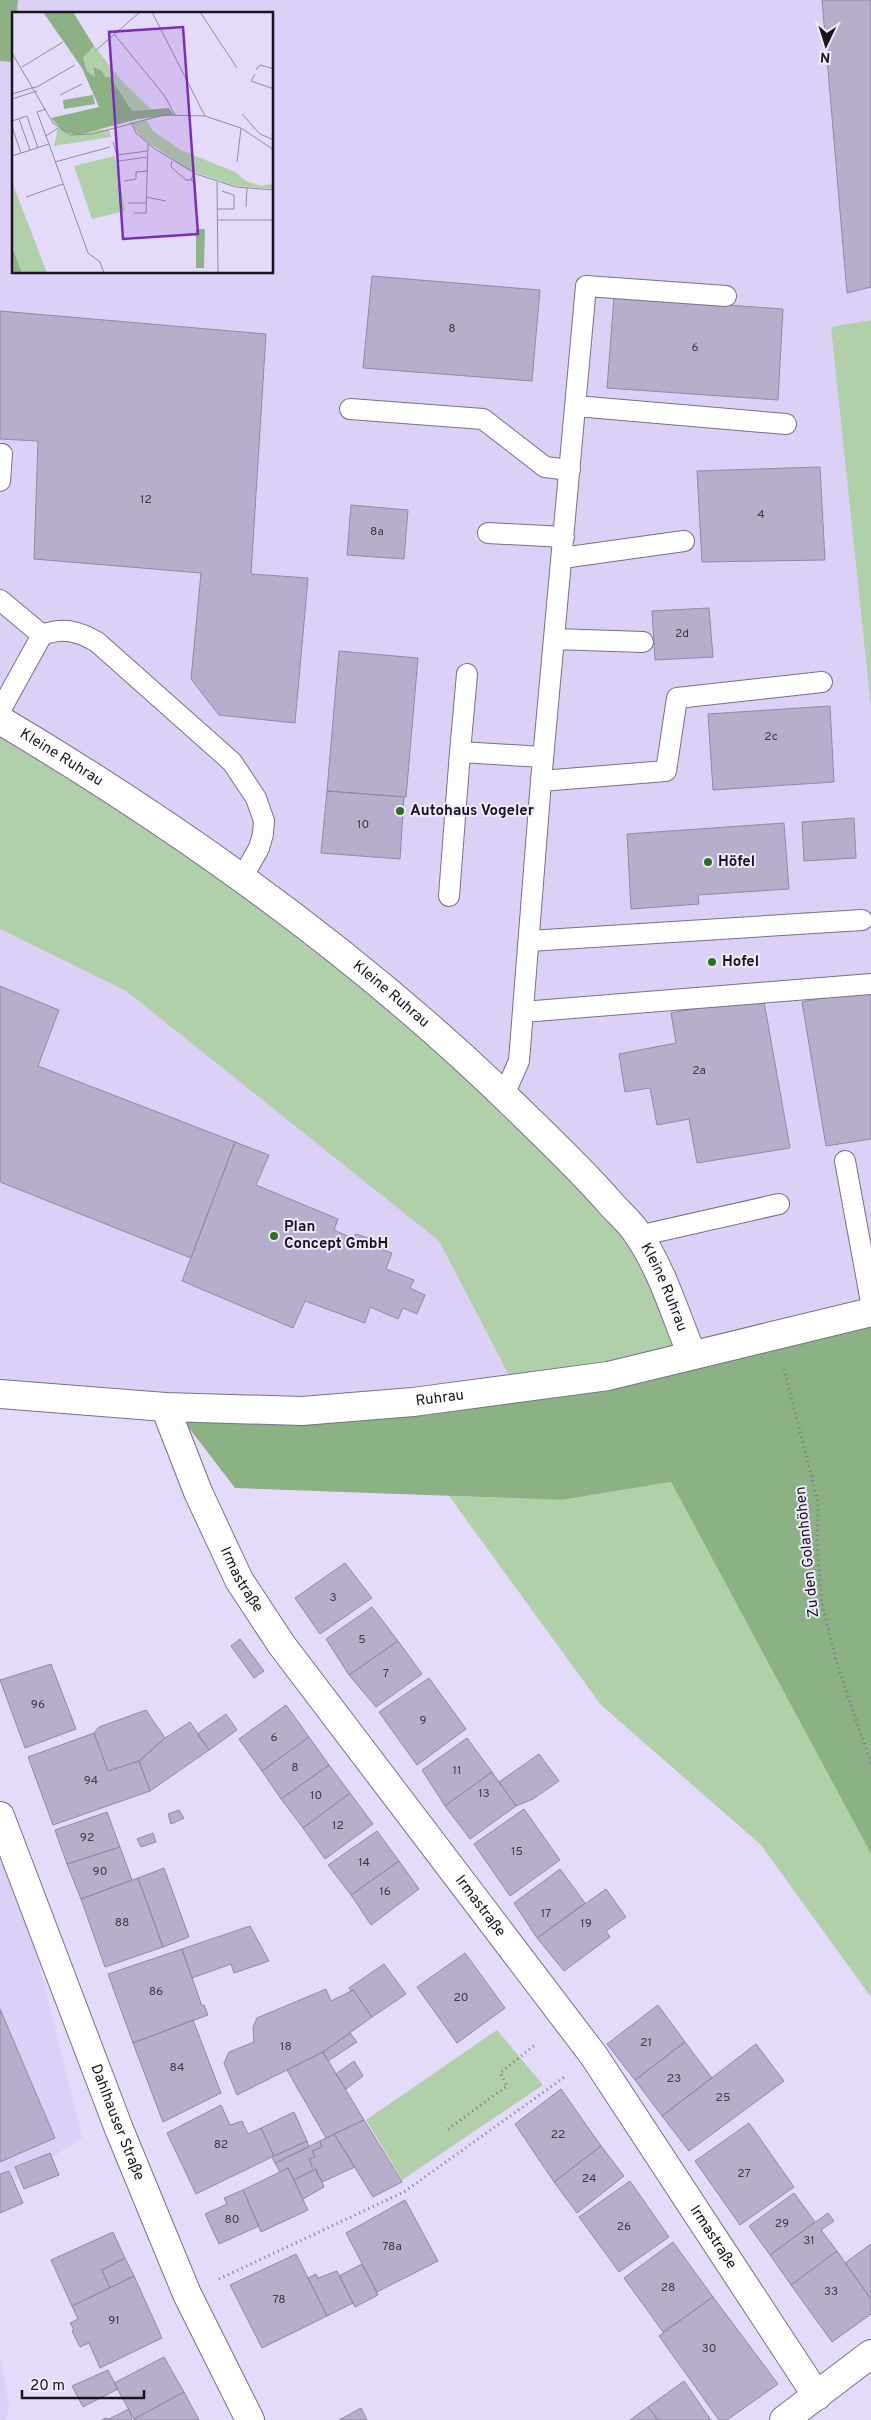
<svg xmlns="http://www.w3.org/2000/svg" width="871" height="2420" font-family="Overpass,sans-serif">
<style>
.built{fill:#dcd0f6;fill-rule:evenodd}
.green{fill:#afd0a8}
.forest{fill:#8cb185}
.water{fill:#8fb387}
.building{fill:#b7aecb;stroke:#9289a6}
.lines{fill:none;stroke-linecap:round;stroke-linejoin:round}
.lane-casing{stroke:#786f8a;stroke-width:22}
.street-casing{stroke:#786f8a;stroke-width:30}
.secondary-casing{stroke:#786f8a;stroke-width:30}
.path{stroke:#7b7489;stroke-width:3;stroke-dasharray:1 4;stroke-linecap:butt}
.lane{stroke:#fff;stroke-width:20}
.street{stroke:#fff;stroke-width:28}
.secondary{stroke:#fff;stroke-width:28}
.poi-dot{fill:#287317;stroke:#efe9fc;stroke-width:2}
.labels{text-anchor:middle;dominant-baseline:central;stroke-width:4;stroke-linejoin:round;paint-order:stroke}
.number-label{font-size:12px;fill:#403a49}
.street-label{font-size:15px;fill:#18141e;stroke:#efe9fc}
.poi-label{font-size:15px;font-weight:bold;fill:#18141e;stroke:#efe9fc;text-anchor:start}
.inset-road{fill:none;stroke:#928ba1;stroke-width:1}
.view{fill:#7b2cbf;fill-opacity:0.15;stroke:#7b2cbf;stroke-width:2.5}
.inset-edge{fill:none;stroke:#18141e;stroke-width:2.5}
</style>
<rect width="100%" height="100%" fill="#e4daf9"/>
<path class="built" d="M0 0H871V320L831 327 871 708V1300L695 1348 0 716ZM14 14H272V272H14Z
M0 929 126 991 439 1241 513 1383 297 1404 0 1388Z
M0 1806 82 2138 0 2190Z
M0 2355 9 2405 6 2420H0Z"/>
<path class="green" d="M871 320V708L831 327Z
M0 724 361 973 634 1239 684 1350 513 1383 439 1241 126 991 0 929Z
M671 1482 871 1854V1997L761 1845 601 1705 449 1496 563 1500Z
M497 2030 543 2085 402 2180 366 2120Z"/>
<path class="forest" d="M871 1324V1854L671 1482 562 1500 235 1488 176 1411 298 1417Z"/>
<path class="water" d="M0 0H18L17 14H14L13 62 0 61Z"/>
<path class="building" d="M822 0H871V287L847 293Z
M372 276 540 290 532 381 363 368Z
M614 297 783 309 778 400 607 388Z
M0 311 266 334 251 574 308 578 295 723 219 715 191 679 201 573 34 559 38 441 0 439Z
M820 467 825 560 702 562 697 471Z
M351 505 408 510 404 559 347 555Z
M709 608 713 657 655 660 652 611Z
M339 651 418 658 406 797 327 791Z
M830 706 834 782 713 790 708 714Z
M327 791 404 797 400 859 321 853Z
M854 818 856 858 804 861 802 822Z
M784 823 789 889 698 895 699 904 631 909 627 834Z
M0 986 59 1010 38 1066 235 1142 191 1258 0 1182Z
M871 989V1139L826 1146 802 1002Z
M763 996 790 1148 697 1163 689 1119 657 1125 650 1088 625 1092 619 1054 676 1043 671 1013Z
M235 1142 269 1155 256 1185 338 1219 334 1230 352 1238 356 1234 377 1241 374 1246 392 1253 386 1269 414 1280 410 1288 425 1295 417 1314 403 1308 398 1319 370 1307 365 1323 305 1301 293 1328 182 1281Z
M345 1563 372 1598 320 1634 295 1598Z
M372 1607 398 1641 349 1675 326 1639Z
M240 1639 264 1671 254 1678 231 1646Z
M398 1641 422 1674 376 1707 349 1675Z
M51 1664 76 1729 25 1748 0 1680Z
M429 1678 466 1729 417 1765 379 1712Z
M286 1705 309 1737 262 1771 239 1739Z
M146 1710 165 1738 139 1761 108 1771 94 1733 99 1727Z
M226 1714 237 1730 209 1750 197 1734Z
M190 1722 209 1750 150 1791 139 1761 165 1738Z
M94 1733 108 1771 139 1761 150 1791 53 1825 28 1757Z
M309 1737 329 1765 281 1799 262 1771Z
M467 1738 492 1772 445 1806 422 1770Z
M539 1754 559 1781 533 1799 516 1806 499 1782Z
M329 1765 350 1793 303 1828 281 1799Z
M492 1772 516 1806 470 1839 445 1806Z
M350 1793 373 1824 325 1859 303 1828Z
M524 1809 560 1860 510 1896 474 1844Z
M179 1810 184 1818 171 1824 168 1814Z
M107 1812 120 1847 67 1864 55 1830Z
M377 1831 399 1861 351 1895 328 1865Z
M153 1833 156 1842 141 1847 137 1839Z
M120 1847 132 1880 81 1899 67 1864Z
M399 1861 419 1889 371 1925 351 1895Z
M164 1868 189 1937 163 1947 138 1878Z
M560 1869 585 1903 537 1938 514 1903Z
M138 1878 163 1947 105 1967 81 1899Z
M606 1889 626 1917 606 1931 610 1937 564 1971 537 1938Z
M250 1926 269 1961 234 1973 231 1964 192 1978 182 1949Z
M182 1949 202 2006 204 2005 208 2015 133 2043 108 1974Z
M465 1953 505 2008 457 2043 417 1987Z
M384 1964 406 1994 372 2017 353 1990 351 1991 349 1988Z
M326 1989 331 2001 353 1990 372 2017 323 2052 237 2095 224 2063 229 2052 254 2042 253 2027 257 2018Z
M658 2005 685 2042 635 2080 607 2044Z
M0 2009 55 2138 0 2162Z
M193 2020 221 2093 163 2122 133 2043Z
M350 2033 357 2042 328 2061 323 2052Z
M685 2042 712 2078 662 2116 635 2080Z
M756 2044 784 2081 689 2151 662 2116Z
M323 2052 364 2120 326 2138 287 2070Z
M354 2061 363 2076 346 2089 336 2074Z
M561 2089 601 2146 554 2182 515 2124Z
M221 2105 230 2125 242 2121 248 2134 261 2128 274 2156 196 2194 167 2133Z
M294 2112 307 2141 274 2156 261 2128Z
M364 2120 402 2182 373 2197 334 2134Z
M749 2123 794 2187 740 2225 695 2161Z
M334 2134 355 2167 322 2182 309 2159 315 2157 312 2151 322 2147 320 2141Z
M307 2141 309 2147 275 2163 272 2157Z
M320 2141 322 2147 312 2151 315 2157 309 2159 313 2170 294 2180 288 2168 280 2172 275 2163Z
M601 2146 624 2176 577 2213 554 2182Z
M50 2153 59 2175 24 2189 15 2167Z
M288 2168 308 2210 261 2232 243 2190Z
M316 2169 324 2187 303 2199 294 2180Z
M9 2171 23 2203 0 2213V2174Z
M630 2181 669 2237 619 2272 579 2217Z
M243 2190 259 2226 219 2244 205 2214 227 2204 224 2198Z
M794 2193 815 2222 770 2255 749 2226Z
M405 2200 438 2261 377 2292 346 2233Z
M828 2213 834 2221 821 2230 837 2251 791 2285 770 2255Z
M113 2232 125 2258 102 2270 110 2288 72 2306 51 2260Z
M673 2242 713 2297 663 2332 624 2278Z
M871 2244V2299L845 2263Z
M837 2251 871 2299V2314L832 2342 791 2285Z
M296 2254 327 2316 262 2348 230 2285Z
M125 2258 134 2276 110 2288 102 2270Z
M362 2264 378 2295 355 2307 339 2276Z
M337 2271 353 2303 327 2316 308 2278 316 2274 318 2278Z
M134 2276 162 2338 100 2368 89 2343 80 2347 72 2331 74 2330 70 2323 78 2319 72 2306Z
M713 2297 778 2384 727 2420H719L659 2336Z
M164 2357 184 2392 134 2419 114 2383Z
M108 2370 118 2389 83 2407 72 2386Z
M684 2381 711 2420H658L648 2407Z
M184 2392 199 2420H134V2419Z
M648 2407 658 2420H630Z
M361 2408 367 2420H339Z
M129 2409 132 2420H102L105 2418 109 2419Z"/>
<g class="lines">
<defs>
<path id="lane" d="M576 406 786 424
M350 409 483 419 545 467 570 470
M0 481 2 454
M488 533 564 537
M562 558 684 541
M0 600 42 635
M554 639 643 642
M467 674 460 752 543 757
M0 711 42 635C63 627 78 631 97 642L232 762 256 798 264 821 263 834 259 848 242 878
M541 781 666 771 677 698 822 682
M449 896 460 752
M529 941 862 920
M523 1012 871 984
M504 1095 519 1061 541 781 586 286 726 296
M845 1161 871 1302
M638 1236 779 1204"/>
<g id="street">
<path id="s1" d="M0 720C190 833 370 962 527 1118 556 1146 585 1174 611 1204 619 1213 630 1222 637 1233 662 1269 675 1314 692 1355"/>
<path id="s2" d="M165 1407 198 1492 239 1580 281 1644 594 2056 817 2396"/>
<path id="s3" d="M0 1816 119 2129 187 2294 250 2420"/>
<path d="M784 2420 871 2354"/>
</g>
<g id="secondary">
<path id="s4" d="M0 1394 165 1407 302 1411 413 1402 608 1376 871 1312"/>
</g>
</defs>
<use href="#lane" class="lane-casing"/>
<use href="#street" class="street-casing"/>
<use href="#secondary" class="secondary-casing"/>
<path class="path" d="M784 1369 818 1502 817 1547 822 1604 836 1660 871 1764
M448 2129 507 2086 500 2073 535 2045
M219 2279 404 2192 566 2076"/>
<use href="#lane" class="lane"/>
<use href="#street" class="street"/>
<use href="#secondary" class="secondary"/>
</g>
<g class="poi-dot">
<circle cx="400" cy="811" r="5"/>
<circle cx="708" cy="862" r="5"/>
<circle cx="712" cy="962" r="5"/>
<circle cx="274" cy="1236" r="5"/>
</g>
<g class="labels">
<g class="number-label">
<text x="452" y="329">8</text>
<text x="695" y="348">6</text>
<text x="146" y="500">12</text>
<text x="761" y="515">4</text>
<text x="377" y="532">8a</text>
<text x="682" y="634">2d</text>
<text x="771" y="737">2c</text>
<text x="363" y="825">10</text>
<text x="699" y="1071">2a</text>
<text x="333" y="1598">3</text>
<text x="362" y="1640">5</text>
<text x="386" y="1674">7</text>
<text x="38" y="1705">96</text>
<text x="423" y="1721">9</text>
<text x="274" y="1738">6</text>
<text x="295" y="1768">8</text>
<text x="457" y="1771">11</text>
<text x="91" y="1781">94</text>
<text x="484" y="1794">13</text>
<text x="316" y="1796">10</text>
<text x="338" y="1826">12</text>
<text x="87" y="1838">92</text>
<text x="517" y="1852">15</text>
<text x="364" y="1863">14</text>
<text x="100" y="1872">90</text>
<text x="385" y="1892">16</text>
<text x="546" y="1914">17</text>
<text x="122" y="1923">88</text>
<text x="586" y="1924">19</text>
<text x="156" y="1992">86</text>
<text x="461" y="1998">20</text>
<text x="646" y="2043">21</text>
<text x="286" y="2047">18</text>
<text x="177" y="2068">84</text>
<text x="674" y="2079">23</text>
<text x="723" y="2098">25</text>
<text x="558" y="2135">22</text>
<text x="221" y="2145">82</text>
<text x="744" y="2174">27</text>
<text x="589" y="2179">24</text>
<text x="232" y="2220">80</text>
<text x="782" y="2224">29</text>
<text x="624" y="2227">26</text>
<text x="809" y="2241">31</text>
<text x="392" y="2247">78a</text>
<text x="668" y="2288">28</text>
<text x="831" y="2292">33</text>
<text x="279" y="2300">78</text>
<text x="114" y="2321">91</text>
<text x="709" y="2349">30</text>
</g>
<g class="street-label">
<text stroke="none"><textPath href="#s1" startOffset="72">Kleine Ruhrau</textPath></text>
<text stroke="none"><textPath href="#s1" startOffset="478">Kleine Ruhrau</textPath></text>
<text stroke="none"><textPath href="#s1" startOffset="882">Kleine Ruhrau</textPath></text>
<text stroke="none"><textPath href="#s4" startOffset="441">Ruhrau</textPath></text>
<text transform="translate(808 1552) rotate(-96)">Zu den Golanhöhen</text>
<text stroke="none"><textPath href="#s2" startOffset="189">Irmastraße</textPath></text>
<text stroke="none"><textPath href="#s2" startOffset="594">Irmastraße</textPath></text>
<text stroke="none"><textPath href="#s3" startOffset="328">Dahlhauser Straße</textPath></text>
<text stroke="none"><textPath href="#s2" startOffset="999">Irmastraße</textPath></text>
</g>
<g class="poi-label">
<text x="410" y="811">Autohaus Vogeler</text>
<text x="718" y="862">Höfel</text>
<text x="722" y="962">Hofel</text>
<text x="284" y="1227">Plan<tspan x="284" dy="17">Concept GmbH</tspan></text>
</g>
</g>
<g transform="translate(12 12)">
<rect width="261" height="261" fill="#e4daf9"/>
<path d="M82 34 110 69 139 97 120 99 98 65 93 66 81 57 83 65 75 59 71 46ZM134 107 141 119 169 138 223 160 234 169 249 174 261 172V177L224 174 176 158 129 125 119 111ZM46 116 97 118 99 125 42 134ZM103 144 113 199 80 207 62 154ZM0 170 35 261H10L0 234Z" fill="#afd0a8"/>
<path d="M31 0H61L82 34 71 46 75 59 83 65 81 55 90 59 93 65H98L120 99 157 96 162 103 126 107 66 123 51 119 39 106 87 95 70 56Z" fill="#8cb185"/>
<path d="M81 83 83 92 52 97 51 88ZM184 217H193L192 256H184ZM0 234 4 245 10 261H0Z" fill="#8fb387"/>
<path class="inset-road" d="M140 0 193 104M188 0 225 56M102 22 152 83 163 103M83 39 128 0M0 41 41 111 58 123 80 122 152 103 193 104 229 116 262 138M10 55 51 30M244 58 248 53 262 57M243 62 239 69 262 77M23 76 63 53M0 82 23 75M48 83 70 72M0 87 25 79M34 97 25 100 34 124M230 102 248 122 262 128M7 107 18 138M0 109 15 104 26 136M119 110 124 121 143 137 184 162 224 175 262 178M0 115 9 141M46 116 34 124 37 132 76 241 88 250 92 261M101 130 105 143 135 139M0 144 37 132M107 149 135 145M160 149 159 155 174 168H179L182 161M43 150 98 135M225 150 229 116M179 168 183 171V183M112 169 124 167V160L135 159M205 170 206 261M14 185 51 172M134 185 154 189M116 191H134M234 195 235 176M205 197H222V183L210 179M122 201H134L136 132M206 208H262"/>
<path class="view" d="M171 15 186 222 111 227 97 20Z"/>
<rect width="261" height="261" class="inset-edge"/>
</g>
<g transform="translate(826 45) rotate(184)" stroke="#efe9fc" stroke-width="4" paint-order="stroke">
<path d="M0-4L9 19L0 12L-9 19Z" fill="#18141e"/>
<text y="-8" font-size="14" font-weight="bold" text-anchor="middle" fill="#18141e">N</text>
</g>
<path d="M22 2390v8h122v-8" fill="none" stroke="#18141e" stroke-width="2.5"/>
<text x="30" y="2390" font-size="15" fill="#18141e" stroke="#efe9fc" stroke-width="4" paint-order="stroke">20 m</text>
</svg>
